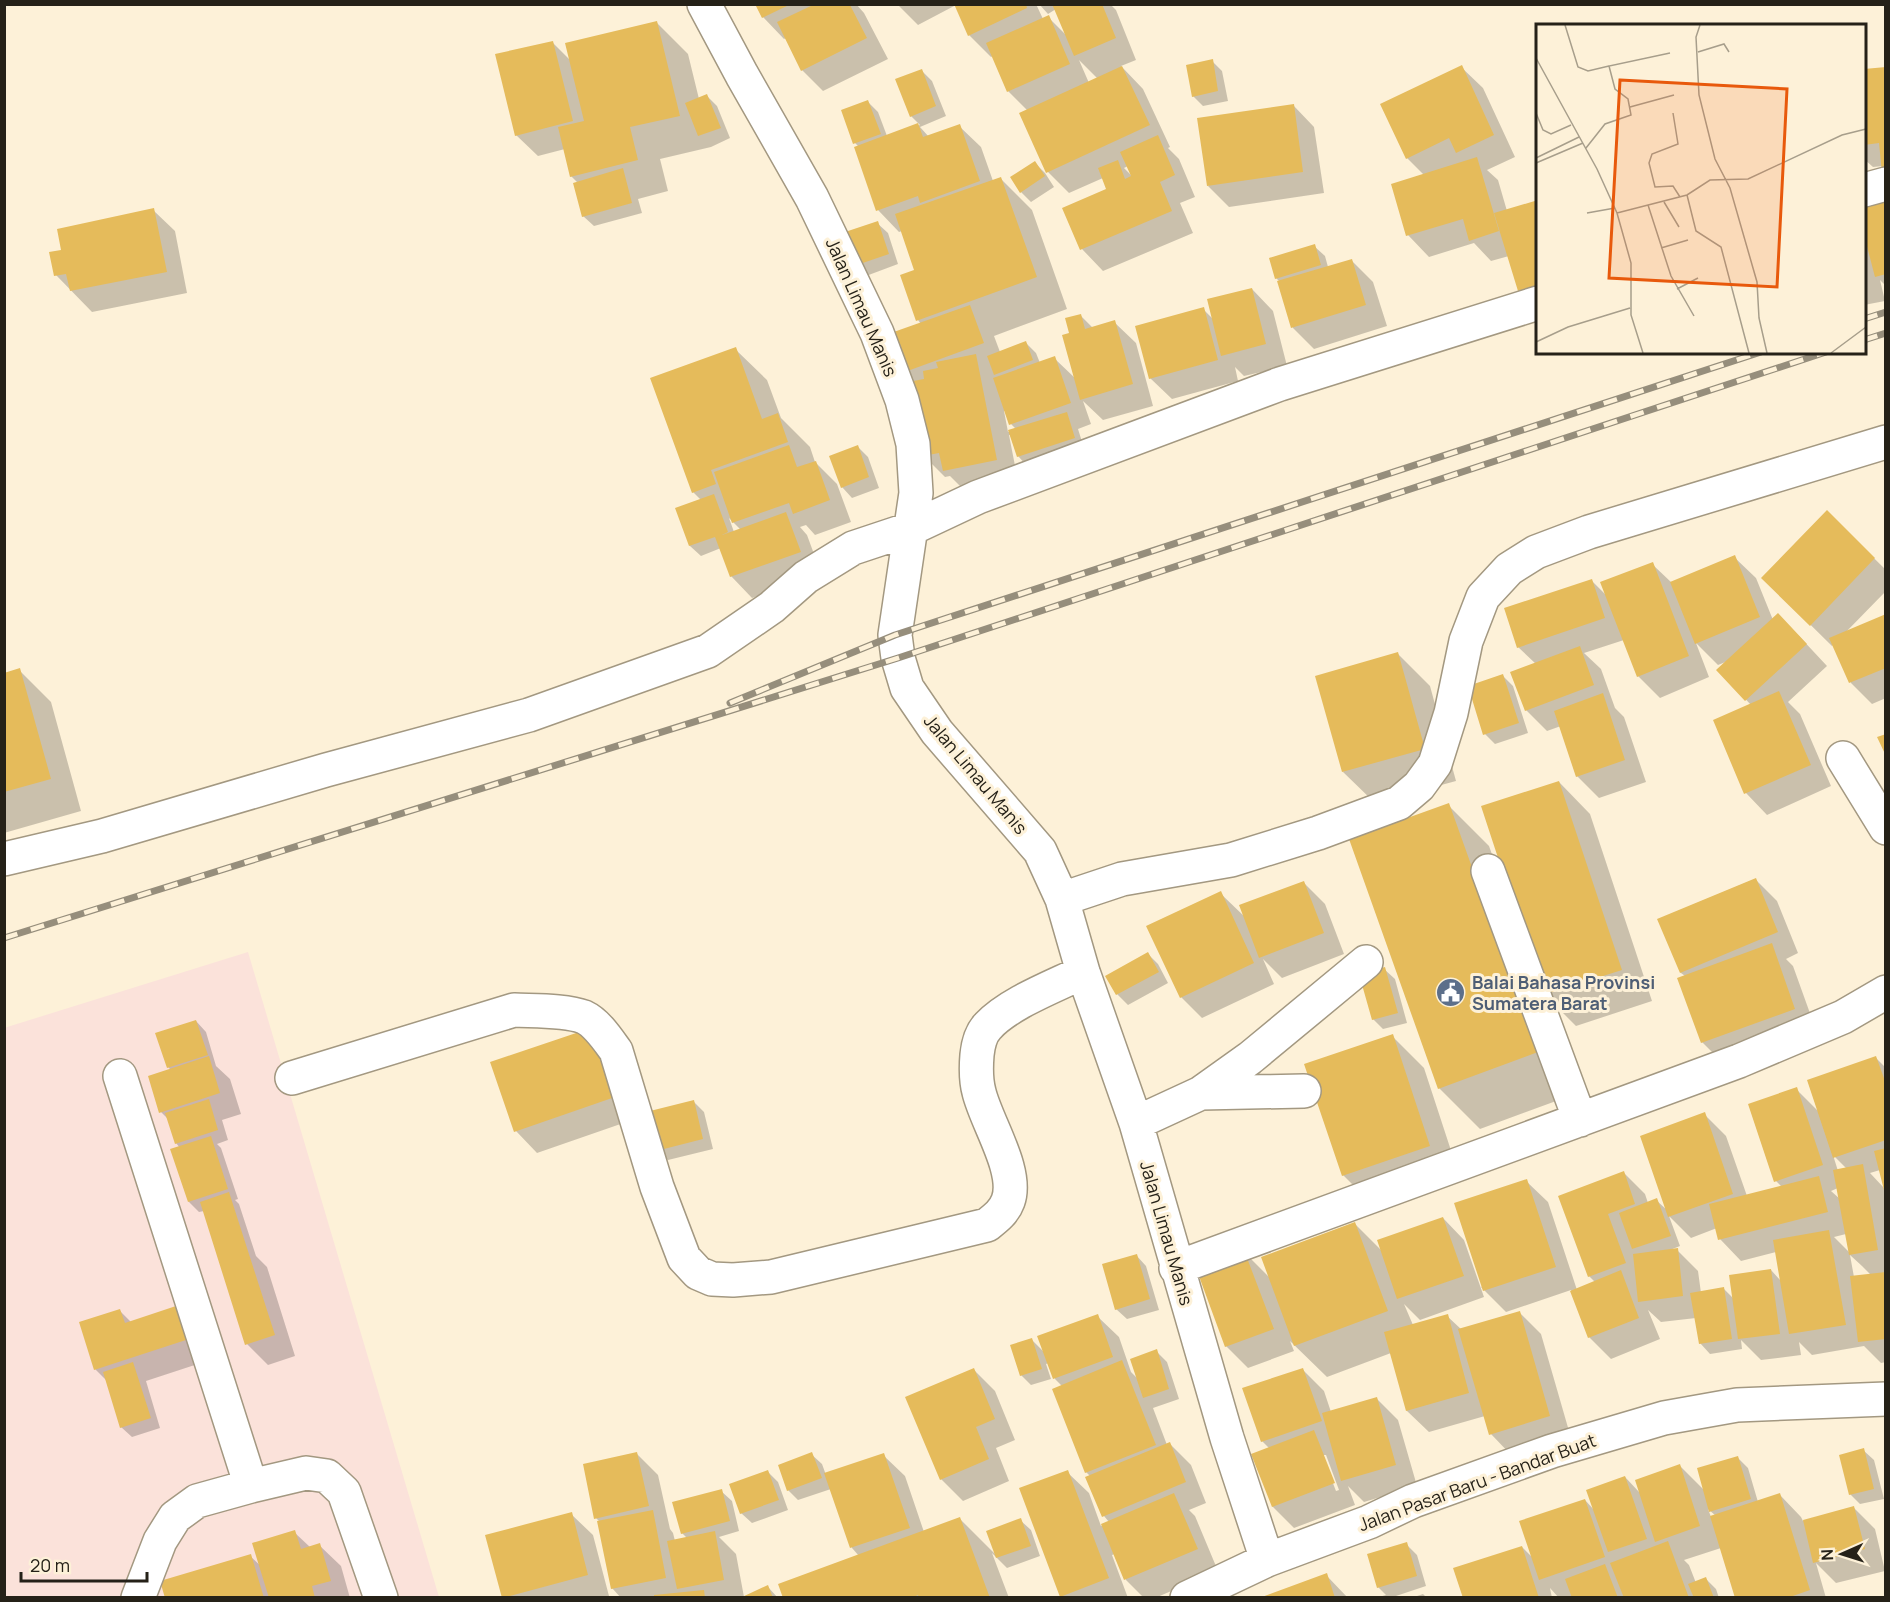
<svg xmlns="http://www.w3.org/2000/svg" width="1890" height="1602" font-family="Manrope,sans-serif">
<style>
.industrial{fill:#fbe2da}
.shadow{fill:#0003;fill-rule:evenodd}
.building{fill:#e5bb5b}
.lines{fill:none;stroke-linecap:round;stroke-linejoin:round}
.minor-casing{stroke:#a39881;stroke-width:36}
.minor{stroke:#fff;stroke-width:33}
.rail-casing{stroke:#968e7c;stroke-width:7}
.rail{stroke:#fdf1d8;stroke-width:4.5;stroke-dasharray:14;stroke-linecap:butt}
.labels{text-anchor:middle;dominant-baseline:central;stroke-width:6;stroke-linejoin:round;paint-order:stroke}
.street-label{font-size:18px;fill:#252118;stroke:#fdf1d8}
.service-label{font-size:18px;font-weight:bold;fill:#4e5e75;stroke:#fdf1d8;text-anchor:start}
.inset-road{fill:none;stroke:#a79e8b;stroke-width:1.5}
.view{fill:#e8590c;fill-opacity:0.15;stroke:#e8590c;stroke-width:3}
.inset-edge{fill:none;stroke:#252118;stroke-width:3}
</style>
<rect width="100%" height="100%" fill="#fdf1d8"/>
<path class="industrial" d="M248 952 439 1597H5L4 1028Z"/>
<path class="shadow" d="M757 4H856L864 13 888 59 823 91 802 70 786 38 784 39 763 17Z
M897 4H1036L1043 19 1048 17 1066 35 1056 9 1048 14 1039 4H1110L1116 10 1136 60 1121 66 1143 89 1170 147 1168 148 1179 159 1195 197 1180 203 1193 233 1103 271 1082 249 1064 209 1108 189 1103 178 1069 193 1048 172 1028 111 1008 91 993 56 991 57 969 35 956 5 918 25ZM1079 60 1098 79 1089 83ZM1128 166 1133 177 1124 168Z
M656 22 688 54 699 99 707 96 717 106 730 138 711 147 660 159 668 191 638 199 642 213 594 226 583 216 578 183 571 176 565 149 538 156 516 135 553 43 571 61Z
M1212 61 1222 71 1228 101 1203 106 1193 96Z
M1461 67 1483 88 1515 157 1487 170 1498 180 1507 211 1538 202V309L1519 290 1509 256 1491 261 1474 243 1429 257 1408 235 1424 175 1407 158Z
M1886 69 1883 166 1873 167 1864 159V71Z
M921 70 932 81 946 116 920 127 929 137 959 126 981 147 993 181 1000 178 1032 210 1067 309 994 336 1000 352 1026 343 1036 353 1040 363 1054 358 1076 379 1071 334 1081 316 1093 328 1114 322 1136 343 1153 406 1103 420 1083 401 1091 424 1078 429 1084 448 1028 467 1018 456 1011 435H1009L1018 481 966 492 950 476 945 477 924 456 914 382 904 372 921 324 918 320 916 271 902 231 899 232 878 210 855 148 859 147 855 143 868 102 878 112 887 136 920 125 911 116ZM1004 411H1006L1011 424 1016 429 1008 432Z
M1293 105 1314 127 1324 193 1229 207 1208 186Z
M1035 163 1045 173 1054 187 1031 202 1021 192Z
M1886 202V286L1880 280 1885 301 1864 305V237L1867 240Z
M153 210 175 231 187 293 92 312 56 275 63 251Z
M877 223 888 233 898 264 866 276 855 266Z
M1314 246 1325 256 1328 267 1351 260 1373 282 1387 326 1314 349 1293 328 1280 282 1276 278Z
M1252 289 1273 311 1287 366 1244 376 1235 367 1238 381 1172 399 1150 378 1203 309 1213 319Z
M735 349 767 380 781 418 810 447 815 462 837 484 851 522 815 535 806 525 800 527 807 535 821 573 752 598 731 576 721 548 701 556 690 546 677 509 701 500 693 492ZM729 518 741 530 734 532Z
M858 447 868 457 879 488 852 498 842 487Z
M1827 512 1886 570V591L1845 633 1886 615V698L1872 704 1851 683 1834 644 1832 646 1763 578Z
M1734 557 1756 578 1773 620 1799 636 1827 666 1788 702 1800 714 1831 786 1767 815 1746 793 1751 705 1718 670 1728 661 1718 665 1696 643 1709 677 1660 698 1638 676 1624 640 1584 653 1601 669 1615 708 1624 717 1646 782 1599 798 1577 776 1561 726 1547 731 1526 710 1536 664 1518 647 1592 581 1607 596 1652 564 1672 583Z
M1398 654 1430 686 1456 781 1375 803 1343 772Z
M19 670 51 702 81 811 4 833V674Z
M1503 676 1513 686 1528 733 1495 744 1485 734Z
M1559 782 1590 814 1652 1001 1576 1026 1542 992 1578 1093 1480 1129 1439 1088 1448 805 1489 846 1528 955Z
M1755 879 1777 901 1798 953 1786 959 1793 966 1816 1030 1724 1064 1702 1042 1685 976 1681 973 1659 919Z
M1304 883 1325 904 1344 954 1282 978 1263 959 1274 984 1202 1018 1181 997 1220 893 1246 918Z
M1148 954 1158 964 1168 983 1128 1005 1117 994 1107 976Z
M1384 969 1395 979 1407 1023 1383 1029 1373 1019Z
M196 1021 206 1032 216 1066 230 1079 241 1114 222 1120 228 1140 217 1144 221 1148 238 1199 235 1200 239 1204 256 1256 267 1267 295 1356 268 1365 247 1344 204 1211 199 1212 189 1202 180 1148 176 1143 169 1120 161 1112 171 1070 168 1067Z
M591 1029 635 1119 537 1153 516 1131Z
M1392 1036 1424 1068 1460 1178 1375 1207 1343 1175Z
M1876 1058 1886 1068V1362L1881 1363 1864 1346 1812 1355 1799 1342 1801 1355 1761 1360 1741 1340 1742 1349 1710 1354 1700 1343 1696 1318 1661 1322 1648 1310 1660 1339 1611 1359 1589 1337 1571 1290 1506 1312 1481 1287 1483 1286 1526 1181 1548 1202 1577 1290 1595 1282 1589 1276 1560 1197 1624 1173 1645 1194 1648 1203 1656 1200 1668 1211 1704 1114 1726 1136 1747 1196 1782 1187 1776 1181 1796 1089 1819 1112ZM1833 1155 1847 1169 1838 1171ZM1880 1170 1885 1189 1870 1173ZM1838 1188 1840 1199 1831 1191ZM1669 1216 1691 1238 1717 1228 1720 1239 1741 1261 1776 1252 1781 1281 1771 1270 1734 1299 1724 1289 1701 1293 1698 1271 1677 1250H1670L1680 1246ZM1846 1234 1850 1253 1834 1237ZM1850 1255 1862 1266 1871 1275 1854 1277Z
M694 1102 704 1112 713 1149 668 1160 657 1150Z
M1443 1218 1464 1240 1484 1297 1420 1320 1404 1304 1413 1325 1447 1316 1462 1330 1519 1312 1541 1334 1571 1438 1512 1456 1491 1434 1485 1416 1429 1432 1407 1411 1391 1353 1327 1377 1290 1341 1294 1351 1248 1368 1226 1346 1244 1252 1270 1278 1355 1224 1383 1252Z
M1136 1255 1146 1266 1159 1310 1127 1319 1116 1309Z
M178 1307 210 1360 146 1381 160 1428 132 1437 121 1427 107 1381 95 1369 120 1311 131 1322Z
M1097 1316 1119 1337 1131 1372 1138 1379 1156 1351 1167 1362 1179 1399 1153 1408 1167 1445 1170 1444 1191 1465 1206 1503 1189 1510 1195 1516 1218 1571 1155 1598H1144L1126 1580 1115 1554 1112 1555 1128 1598 1062 1596 1067 1472 1089 1493 1101 1526 1109 1522 1104 1516 1090 1476 1086 1472 1062 1386 1055 1379 1049 1363 1046 1364 1051 1379 1031 1385 1021 1375 1032 1340 1045 1353Z
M974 1370 995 1391 1015 1440 996 1448 1009 1481 963 1501 941 1479Z
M1303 1370 1324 1391 1331 1412 1376 1398 1398 1420 1417 1486 1364 1502 1348 1486 1355 1505 1294 1528 1273 1507 1253 1455 1269 1448 1262 1441ZM1322 1455H1326L1339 1490 1336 1491Z
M1863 1450 1874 1460 1884 1499 1860 1504 1850 1494Z
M636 1453 658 1475 670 1529 673 1533 675 1541 687 1538 682 1533 721 1491 732 1501 739 1531 719 1537 736 1554 744 1597 768 1587 778 1598H621L612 1588 599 1521 596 1518Z
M811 1454 822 1464 826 1475 883 1455 905 1476 924 1532 960 1519 996 1555 1020 1520 1031 1530 1040 1556 1007 1568 992 1553 1009 1598H785L859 1556 852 1548 831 1489 798 1500 788 1490Z
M1737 1457 1748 1468 1758 1502 1780 1495 1801 1517 1803 1521 1854 1508 1875 1529 1885 1571 1836 1583 1816 1563 1826 1598H1737L1721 1548 1684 1560 1689 1565 1696 1583 1706 1579 1716 1589 1719 1598H1559L1550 1588 1552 1598H1464L1522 1547 1533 1558 1585 1500 1595 1511 1625 1477 1640 1493 1680 1466 1705 1491ZM1708 1509 1716 1516 1711 1517Z
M768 1472 778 1482 788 1510 752 1523 741 1513Z
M571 1514 593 1535 609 1596 503 1598Z
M294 1532 311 1548 319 1545 341 1566 350 1598H167L250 1556 261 1566Z
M1406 1544 1417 1555 1426 1586 1390 1598H1375L1386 1595 1378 1587Z
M1326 1575 1348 1598H1266Z
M1423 1594 1427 1598H1411Z"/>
<path class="building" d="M755 4H791L762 18Z
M954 4H1026L1027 8 968 36Z
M1052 4H1102L1116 38 1074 56Z
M813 5H850L867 38 801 71 777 22Z
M1049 15 1070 64 1007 92 986 43Z
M657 21 680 116 630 127 638 160 570 177 558 127 584 121 565 43Z
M553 41 573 121 515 136 495 54Z
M1213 59 1218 91 1192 97 1186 65Z
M1462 65 1494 135 1456 153 1449 138 1406 159 1380 104Z
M1122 66 1150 125 1046 173 1019 113Z
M1886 67V173H1882L1879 143 1864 145V69Z
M922 69 936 106 910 117 895 79Z
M707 94 721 128 698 136 685 103Z
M868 100 881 134 853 144 841 110Z
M1294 104 1303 172 1207 186 1197 118Z
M918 123 923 137 960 124 980 181 920 203 918 196 876 211 854 147Z
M1158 135 1175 175 1160 182 1172 211 1080 250 1062 208 1106 189 1098 168 1118 160 1125 179 1131 176 1120 152Z
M1477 157 1499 231 1469 241 1463 219 1406 236 1391 184Z
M1035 161 1045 176 1020 193 1010 177Z
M623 168 632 203 582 217 573 183Z
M1001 177 1037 277 916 321 900 275 914 270 895 214Z
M1538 200V285L1518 291 1494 213Z
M1886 200V274L1875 277 1864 235V206Z
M154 208 167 272 70 291 66 274 54 276 49 252 61 250 57 229Z
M878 221 889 254 854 266 842 233Z
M1315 244 1321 265 1275 279 1269 258Z
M1352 259 1366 305 1291 328 1277 281Z
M1252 288 1266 344 1221 356 1207 299Z
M970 305 984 343 902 373 888 334Z
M1204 307 1218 360 1149 379 1135 326Z
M1081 314 1085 329 1115 320 1133 384 1080 400 1062 335 1069 333 1065 318Z
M1026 341 1033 360 994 375 987 356Z
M736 347 762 419 778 413 788 442 711 470 716 484 692 493 650 378Z
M976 354 997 460 943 471 939 453 923 456 908 382 924 379 923 371 938 368 936 362Z
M1055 356 1071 403 1009 425 993 378Z
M1067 412 1075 438 1017 457 1008 430Z
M789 445 797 467 816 461 830 500 793 514 789 503 732 523 714 472Z
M858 445 869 477 841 488 829 456Z
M714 494 728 532 722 535 786 512 801 552 730 577 715 537 689 546 675 508Z
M1827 510 1875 558 1810 626 1761 578Z
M1735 555 1760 617 1695 644 1670 582Z
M1653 562 1689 656 1637 677 1600 582Z
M1592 579 1605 618 1517 648 1504 608Z
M1778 613 1807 644 1745 701 1716 670Z
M1886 614V668L1849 683 1829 638Z
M1580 646 1594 685 1525 711 1510 672Z
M1398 652 1425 749 1342 772 1315 676Z
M20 668 51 779 4 792V673Z
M1503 674 1519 723 1483 735 1468 686Z
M1779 691 1811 765 1744 794 1713 720Z
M1603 693 1625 760 1576 777 1554 711Z
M1886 734V756L1877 737Z
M1559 781 1622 970 1543 995 1481 806Z
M1449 803 1538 1052 1438 1089 1349 839Z
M1756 878 1778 932 1680 973 1657 919Z
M1304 881 1324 933 1259 958 1239 905Z
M1221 891 1254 963 1180 998 1146 926Z
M1772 943 1795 1009 1701 1043 1677 978Z
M1148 952 1159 972 1116 995 1105 976Z
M1385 967 1398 1013 1372 1020 1359 974Z
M196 1020 208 1055 167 1068 155 1033Z
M591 1028 615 1097 514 1132 490 1062Z
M1393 1034 1430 1146 1342 1176 1304 1064Z
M209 1056 220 1093 159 1113 148 1076Z
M1876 1056 1886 1084V1140L1833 1158 1807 1080Z
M1797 1087 1823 1165 1774 1182 1748 1104Z
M209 1099 218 1130 175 1144 165 1113Z
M694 1100 703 1139 656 1151 646 1112Z
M1705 1112 1733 1194 1668 1217 1640 1136Z
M211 1136 228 1189 188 1202 170 1149Z
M1886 1148V1194H1885L1874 1151Z
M1863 1164 1878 1250 1849 1255 1833 1170Z
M1624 1171 1635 1204 1608 1214 1626 1263 1588 1277 1558 1196Z
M1819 1176 1828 1212 1718 1240 1709 1204Z
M1527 1179 1556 1267 1483 1291 1454 1203Z
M229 1192 275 1335 245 1345 200 1202Z
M1657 1198 1671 1236 1632 1249 1619 1213Z
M1443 1217 1464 1276 1397 1299 1377 1240Z
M1355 1222 1388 1311 1294 1346 1261 1257Z
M1829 1230 1846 1325 1789 1334 1773 1240Z
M1678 1248 1683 1296 1638 1302 1633 1254Z
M1244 1250 1274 1329 1225 1347 1196 1268Z
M1137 1254 1150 1299 1115 1310 1102 1264Z
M1771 1269 1780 1334 1738 1339 1729 1275Z
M1621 1270 1639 1318 1588 1338 1570 1291Z
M1886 1272V1339L1858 1342 1850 1276Z
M1724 1287 1732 1339 1699 1344 1690 1293Z
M179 1305 189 1339 94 1370 79 1322 120 1309 125 1323Z
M1520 1311 1550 1416 1489 1435 1458 1329Z
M1098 1314 1113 1357 1053 1379 1037 1336Z
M1448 1314 1469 1393 1406 1411 1384 1332Z
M1032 1338 1042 1369 1020 1376 1010 1345Z
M1157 1349 1169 1389 1143 1398 1130 1359Z
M1122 1360 1156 1445 1085 1473 1052 1389Z
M133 1362 151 1418 120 1428 103 1372Z
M974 1368 995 1419 976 1427 989 1459 940 1480 905 1397Z
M1303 1368 1322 1421 1261 1442 1242 1388Z
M1377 1397 1396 1465 1341 1481 1322 1413Z
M1314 1430 1335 1483 1272 1507 1251 1454Z
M1170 1442 1186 1482 1102 1517 1085 1477Z
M1864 1448 1874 1489 1849 1495 1839 1455Z
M637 1452 649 1506 594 1519 583 1464Z
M812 1452 822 1478 787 1491 778 1465Z
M884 1453 910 1528 850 1548 824 1473Z
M1738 1456 1751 1499 1709 1512 1697 1468Z
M1680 1464 1700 1526 1655 1542 1635 1480Z
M768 1470 779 1500 740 1514 729 1484Z
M1068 1470 1109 1578 1060 1597 1019 1488Z
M1625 1476 1647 1539 1608 1552 1586 1490Z
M722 1489 730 1521 681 1534 672 1502Z
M1174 1493 1198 1549 1124 1580 1101 1524Z
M1780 1493 1810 1590 1787 1598H1735L1710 1516Z
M1585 1499 1605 1557 1539 1580 1519 1521Z
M1854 1506 1865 1549 1813 1563 1803 1520Z
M653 1510 666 1578 611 1589 597 1521Z
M572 1512 588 1575 502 1598 485 1535Z
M960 1517 990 1598H919L918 1595 911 1598H783L778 1584Z
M1021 1518 1031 1546 996 1558 986 1531Z
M295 1530 301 1549 320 1543 331 1581 312 1586 315 1598H269L252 1543Z
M715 1531 724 1580 677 1589 667 1541Z
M1668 1541 1689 1598H1624L1610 1563Z
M1407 1542 1417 1576 1377 1588 1367 1554Z
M1522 1546 1539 1598H1463L1453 1568Z
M251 1554 264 1598H165L160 1581Z
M1605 1564 1618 1598H1572L1565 1579Z
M1327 1573 1335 1598H1262V1597Z
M1706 1577 1714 1598H1694L1688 1584Z
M768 1585 773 1598H740Z
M704 1590 705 1598H654V1595Z"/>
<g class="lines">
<defs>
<path id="minor" d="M704 4 742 75 812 198 877 333 902 400 913 444 916 493 895 635 898 658 907 688 937 732 1040 851 1062 899 1083 972 1136 1123 1227 1438 1267 1560
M1864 190 1886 184
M1843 758 1886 828
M4 859 102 836 326 770 529 715 708 651 772 607 806 577 853 548 910 529 978 497 1280 384 1538 303
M1488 871 1580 1120
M1062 899 1122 879 1231 860 1318 833 1399 803 1419 786 1435 764 1451 713 1466 641 1483 597 1509 569 1536 552 1589 532 1886 442
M120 1076 251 1486
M292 1078 514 1010C534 1011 566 1010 584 1017 597 1023 608 1040 616 1051L657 1187 684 1258 698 1273 712 1279 733 1280 771 1277 987 1225C996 1218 1004 1212 1008 1201 1019 1171 986 1122 979 1092 976 1081 976 1067 977 1055 978 1045 980 1034 988 1026 1009 1003 1055 986 1083 972
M1201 1093 1304 1091
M1136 1123 1201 1093 1250 1058 1366 962
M1176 1268 1739 1061 1843 1017 1886 992
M138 1598 160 1541 175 1517 197 1501 251 1486 306 1473 327 1476 344 1492 381 1598
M1187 1598 1267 1560 1369 1522 1413 1501 1552 1451 1664 1418 1737 1405 1886 1399"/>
</defs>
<use href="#minor" class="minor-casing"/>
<use href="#minor" class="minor"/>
<defs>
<path id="rail" d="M1864 319 1886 312
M1864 340 1886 333
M730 703 895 635 1761 352
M4 938 898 658 1826 352"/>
</defs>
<use href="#rail" class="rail-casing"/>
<use href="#rail" class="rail"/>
</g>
<defs>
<symbol id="civic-disc" viewBox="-11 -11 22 22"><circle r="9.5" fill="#5c6f8a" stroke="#fdf1d8"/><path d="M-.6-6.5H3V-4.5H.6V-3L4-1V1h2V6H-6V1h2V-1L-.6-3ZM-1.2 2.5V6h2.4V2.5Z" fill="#fff"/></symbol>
</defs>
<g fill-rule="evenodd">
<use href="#civic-disc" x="1434" y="976" width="33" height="33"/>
</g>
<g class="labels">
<g class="street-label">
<text transform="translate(862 307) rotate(66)">Jalan Limau Manis</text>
<text transform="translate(976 774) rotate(50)">Jalan Limau Manis</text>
<text transform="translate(1167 1233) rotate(74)">Jalan Limau Manis</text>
<text transform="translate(1477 1482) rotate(-20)">Jalan Pasar Baru - Bandar Buat</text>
</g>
<g class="service-label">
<text x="1472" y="982">Balai Bahasa Provinsi<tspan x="1472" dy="21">Sumatera Barat</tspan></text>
</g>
</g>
<g transform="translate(1536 24)">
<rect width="330" height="330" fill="#fdf1d8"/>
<path class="inset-road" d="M29 1 42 43 52 47 73 42M164 1 160 13 163 71 179 135 194 164 221 258 223 294 231 329M162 28 188 20 193 28M0 34 61 145 81 189 95 239V291L107 329M94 83 138 71M0 89 7 106 15 110 35 101M137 89 142 120 116 130 113 139 119 163 137 162 144 173M50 124 69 100 95 91 92 75 79 65 73 42 134 29M0 134 43 113M0 139 47 119M151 171 160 207 185 223 213 329M128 178 143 203M112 181 135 252 158 292M51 189 79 184M81 189 151 171 174 156 212 155 306 111 330 105M125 224 152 216M141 265 162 254M0 318 32 303 94 284M295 329 330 303"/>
<path class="view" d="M84 56 251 65 241 263 73 254Z"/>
<rect width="330" height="330" class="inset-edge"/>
</g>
<rect width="1890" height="1602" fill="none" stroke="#252118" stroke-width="12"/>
<g transform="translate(1842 1554) rotate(267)" stroke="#fdf1d8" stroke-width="4.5" paint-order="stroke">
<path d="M0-4.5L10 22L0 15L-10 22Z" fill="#252118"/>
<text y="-9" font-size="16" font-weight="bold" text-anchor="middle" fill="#252118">N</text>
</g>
<path d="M21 1572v9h126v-9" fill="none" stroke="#252118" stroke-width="3"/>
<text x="30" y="1572" font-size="18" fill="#252118" stroke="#fdf1d8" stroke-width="4.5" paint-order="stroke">20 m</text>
</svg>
